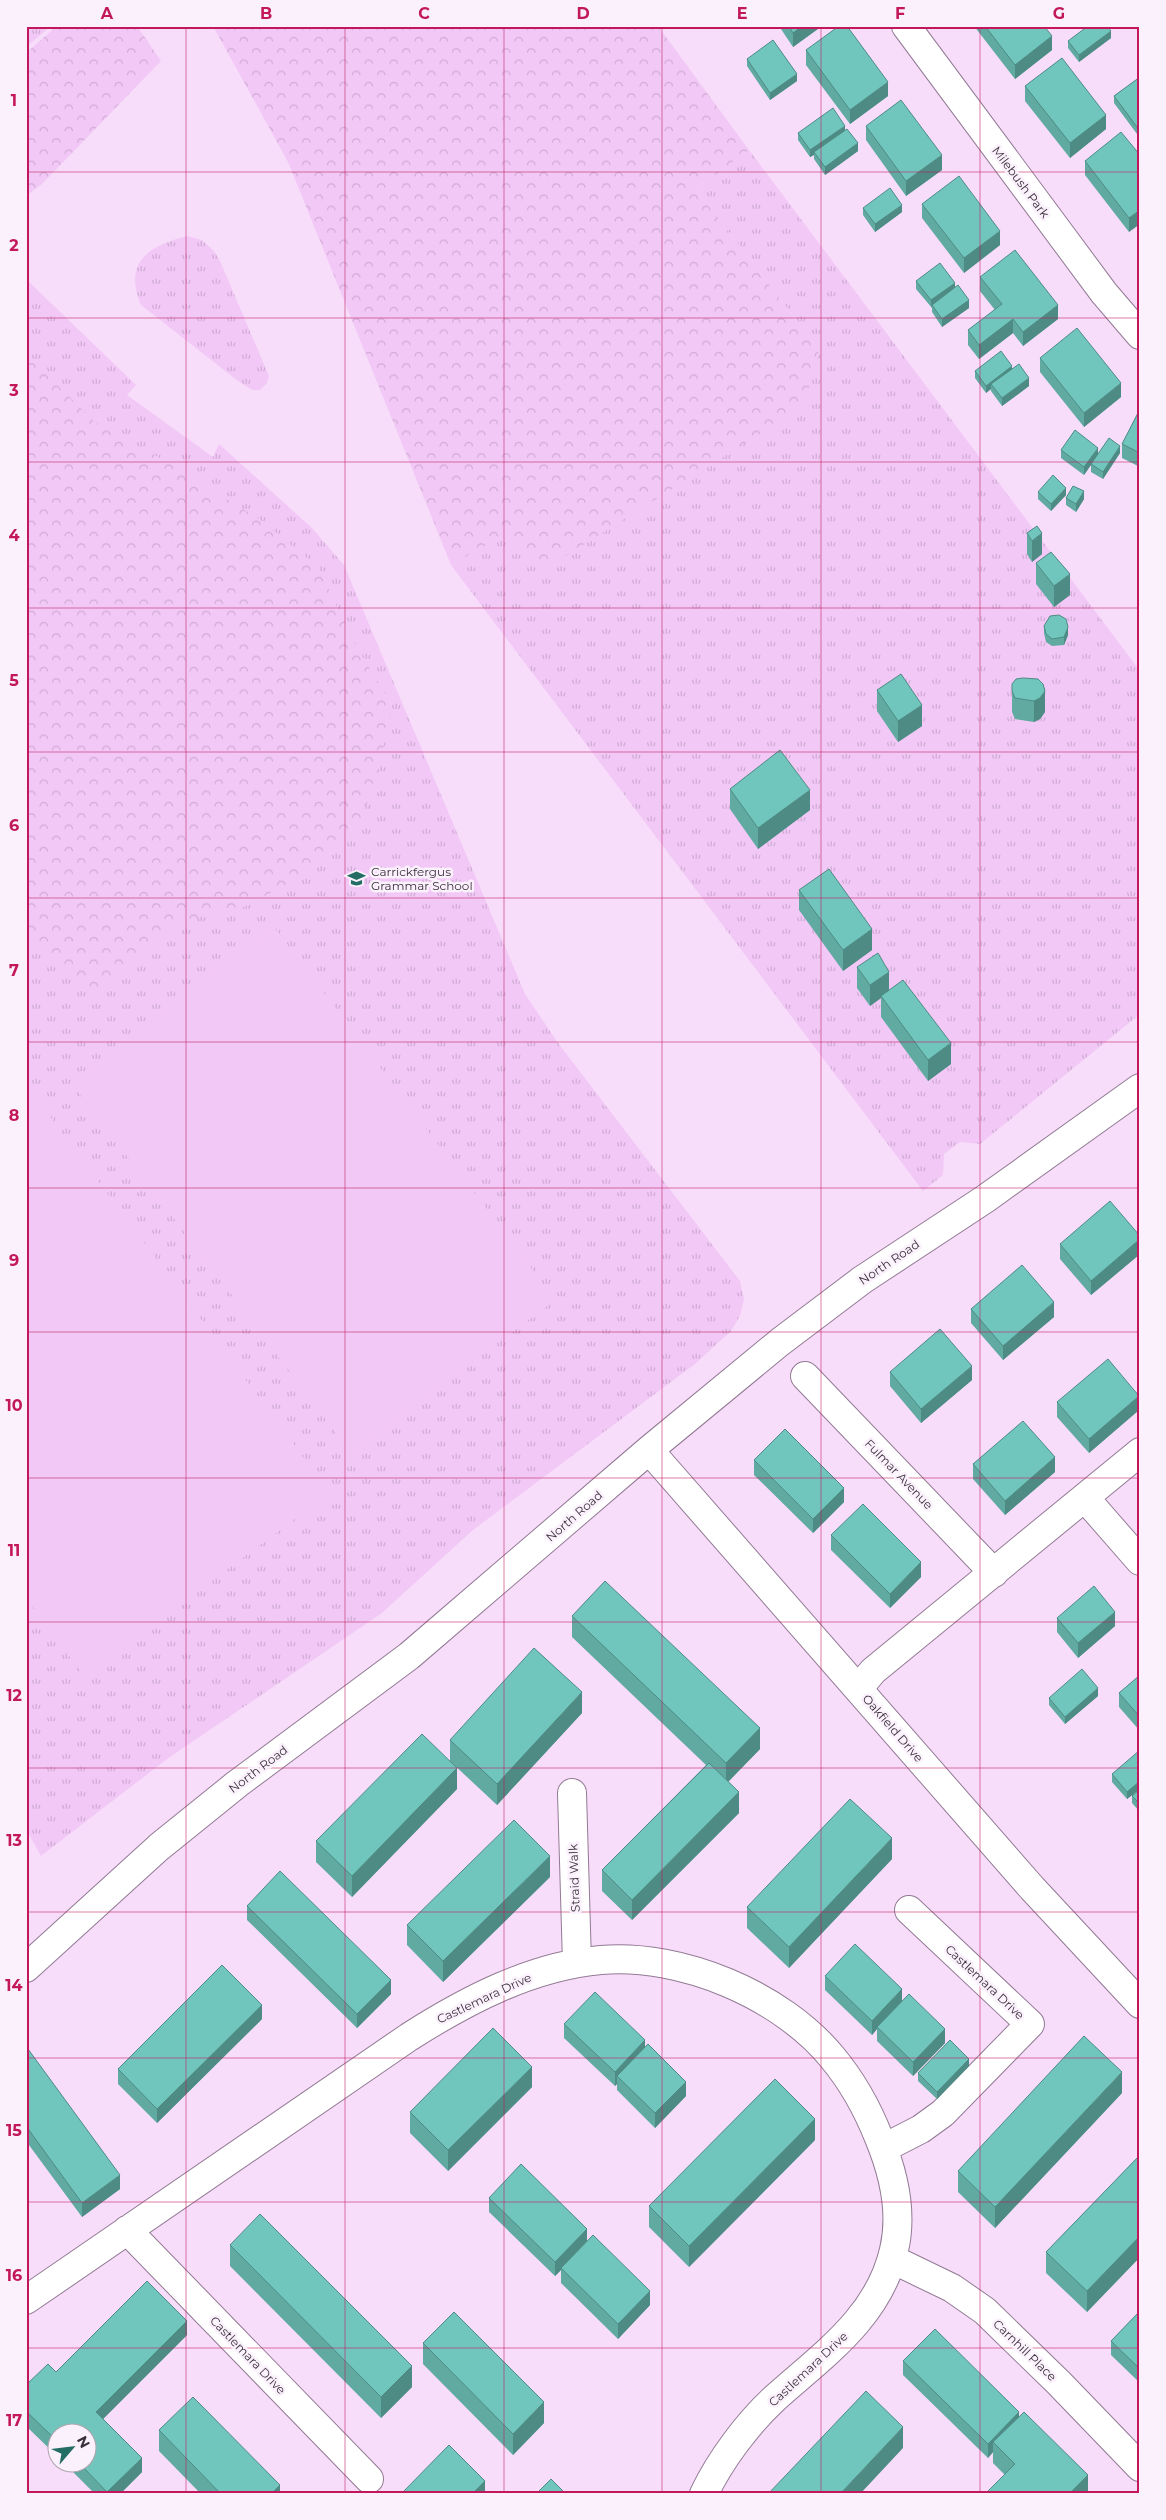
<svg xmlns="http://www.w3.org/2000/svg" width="1166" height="2520" font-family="Montserrat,sans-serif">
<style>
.grass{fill:url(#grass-tufts)}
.forest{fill:url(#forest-crowns)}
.pitch{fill:#f2c8f6}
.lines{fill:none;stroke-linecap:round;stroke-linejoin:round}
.minor-casing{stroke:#927a94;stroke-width:30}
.minor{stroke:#fff;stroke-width:28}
.wall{fill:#60aaa2}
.shaded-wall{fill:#4e8b84}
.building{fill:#70c6bc;stroke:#4e8b84}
.grid{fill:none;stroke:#c2185b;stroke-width:1;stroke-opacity:0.55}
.labels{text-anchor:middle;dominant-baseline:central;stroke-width:5;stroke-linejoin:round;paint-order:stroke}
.street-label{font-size:12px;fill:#3b313c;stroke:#fbf1fc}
.poi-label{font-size:12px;fill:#3b313c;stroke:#fbf1fc;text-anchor:start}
.neatline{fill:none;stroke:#c2185b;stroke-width:2}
.grid-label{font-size:16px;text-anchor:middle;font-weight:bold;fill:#c2185b}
</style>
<defs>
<pattern id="grass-tufts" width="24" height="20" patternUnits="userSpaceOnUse" patternTransform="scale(1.25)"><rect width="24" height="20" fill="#f2c8f6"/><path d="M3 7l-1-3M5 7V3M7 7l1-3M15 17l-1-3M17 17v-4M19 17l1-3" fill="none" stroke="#d0acd4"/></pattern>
<pattern id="forest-crowns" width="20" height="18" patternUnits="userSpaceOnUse" patternTransform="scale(1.25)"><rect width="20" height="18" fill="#f2c8f6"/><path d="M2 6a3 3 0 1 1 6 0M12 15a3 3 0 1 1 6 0" fill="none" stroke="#d0acd4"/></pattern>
</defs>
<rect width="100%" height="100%" fill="#f7ddfa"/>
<path class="grass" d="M26 26H51L26 47Z
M749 150 1140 671V1014L980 1144 960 1142 944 1154 943 1175 923 1191 451 565 819 350 696 189Z
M187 236 202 240 214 251 220 261 269 376 267 383 260 390H252L238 381 141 305C123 261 149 246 187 236Z
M26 279 136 385 127 395 213 457 219 444 312 528 344 565 525 994 558 1043 740 1281 744 1299 740 1316 731 1331 695 1364 473 1530 382 1613 167 1759 41 1856 26 1829Z"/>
<path class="forest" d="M57 26H137L161 61 42 184 26 196V53Z
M213 26H658L749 150 696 189 819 350 804 406 548 567 508 533 451 565 288 162Z
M26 355 95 422 169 463 259 519 318 567 355 644 392 705 377 779 356 831 295 880 240 909 180 921 128 961 95 992 54 965 26 940Z"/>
<path class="pitch" d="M275 928 555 1300 351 1453 71 1082Z
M26 1084 330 1493 84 1676 26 1598Z"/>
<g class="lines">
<defs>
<path id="minor" d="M906 26 1104 293 1140 335
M805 1376 994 1573
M649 1450 1032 1888 1140 2004
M1085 1498 1140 1561
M858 1689 873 1671 1140 1452
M572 1793 577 1963
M26 1968 159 1847 237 1784 409 1656 649 1450 780 1342 862 1280 985 1199 1140 1088
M884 2148 921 2129 943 2113 1030 2024 909 1910
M127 2230 369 2479
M892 2259 952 2288 985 2311 1059 2383 1140 2467
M26 2300 409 2037C467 2000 532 1966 601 1960 681 1953 781 1995 832 2057 852 2081 868 2110 879 2138 894 2174 903 2212 894 2250 879 2317 823 2355 775 2398 748 2423 720 2460 704 2494"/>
</defs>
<use href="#minor" class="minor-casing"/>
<use href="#minor" class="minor"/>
</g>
<path class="wall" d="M779 26H822L793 47Z
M974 26H1044L1052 50 1015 79Z
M1111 38 1079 62 1068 48V41Z
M806 50 888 96 850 124 806 65Z
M747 59 797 81 770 100 747 66Z
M1140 77V138L1114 103V96Z
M1025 86 1106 129 1070 158 1025 101Z
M866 126 942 170 906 196 866 140Z
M845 130 858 151 825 175 814 159V155L810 157 798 140V133Z
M1140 155 1129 232 1085 175V161Z
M922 204 1000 245 964 273 922 218Z
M863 208 902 212 875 232 863 215Z
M980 277 1058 319 1023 346 1013 333 979 359 968 345V330L995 310 980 291Z
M916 281 955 288 969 308 942 327 932 312V308L916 289Z
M1040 358 1121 397 1084 427 1040 372Z
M1012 368 1029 386 1002 406 991 391V389L986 393 975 378V371Z
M1140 409V467L1122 458V444Z
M1061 450 1098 454 1120 453 1103 479 1091 472V464L1094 460 1084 475 1061 458Z
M1038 492 1066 495 1051 511 1038 499Z
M1066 498 1084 499 1076 512 1066 505Z
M1027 533 1042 554 1032 562 1027 554Z
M1036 563 1070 595 1054 607 1036 584Z
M1044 626 1068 635 1064 645 1052 646 1046 642 1044 633Z
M1016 679 1045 712 1040 719 1034 722 1015 719 1012 712V691Z
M877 690 922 726 898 742 877 711Z
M730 789 810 810 758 849 730 809Z
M799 890 872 950 843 971 799 910Z
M857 967 889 990 951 1064 928 1081 881 1017V998L870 1006 857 988Z
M1140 1236V1254L1091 1295 1060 1259V1244Z
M971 1309 1054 1317 1003 1360 971 1323Z
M1140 1339V1358L1138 1355V1341Z
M890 1372 972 1380 921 1423 890 1386Z
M1057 1402 1139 1410 1089 1453 1057 1417Z
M754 1460 844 1502 813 1533 754 1475Z
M973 1464 1055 1472 1005 1515 973 1479Z
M831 1535 921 1577 890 1608 831 1550Z
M572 1616 760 1749 728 1782 739 1813 632 1920 602 1891V1870L706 1765 572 1637Z
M1057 1618 1115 1626 1078 1658 1057 1632Z
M1140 1675V1731L1119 1707V1693Z
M1098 1696 1065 1724 1049 1705V1698Z
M582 1713 497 1805 451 1762 457 1789 352 1897 316 1862V1841L450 1761V1740Z
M1112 1774 1140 1789 1127 1799 1112 1782Z
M1140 1789V1812L1132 1803V1796Z
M892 1859 789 1968 747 1928V1907Z
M550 1877 443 1982 407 1945V1925Z
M247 1906 391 1994 357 2028 247 1920Z
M825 1976 902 2001 945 2043 913 2076 877 2041V2029L872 2035 825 1990Z
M262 2019 157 2123 118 2084V2069Z
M564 2024 645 2047 686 2096 655 2128 617 2090V2084L615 2086 564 2038Z
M26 2050 120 2189 82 2217 26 2141Z
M969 2066 937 2099 918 2081V2073Z
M532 2087 448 2171 410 2133V2112Z
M1122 2093 995 2228 958 2192V2171Z
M815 2140 689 2267 649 2227V2206Z
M1140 2155V2257L1087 2312 1046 2273V2252Z
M489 2198 587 2241 650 2305 618 2339 561 2283V2270L555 2276 489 2212Z
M230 2245 412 2387 381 2418 230 2266Z
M1140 2311V2383L1111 2355V2341Z
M187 2335 103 2419 142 2472 120 2494H95L63 2462H88L58 2432V2457L26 2426V2385L56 2372Z
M423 2343 544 2423 513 2455 423 2364Z
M903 2361 1019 2417 1088 2494H987V2492L1005 2475 993 2463V2452L988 2458 903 2375Z
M159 2430 280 2494H201L159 2451Z"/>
<path class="shaded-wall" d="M802 26H822L793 47V33Z
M1111 31V38L1079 62V55Z
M1052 36V50L1015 79V65Z
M797 74V81L770 100V93Z
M888 82V96L850 124V110Z
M1106 115V129L1070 158V143Z
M845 126V133L814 152V155L810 157V150Z
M858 143V151L825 175V167Z
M942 155V170L906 196V181Z
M902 205V212L875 232V224Z
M1140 210V224L1129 232V218Z
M1000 231V245L964 273V258Z
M955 283V291L932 305 931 308V300Z
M969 300V308L942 327V319Z
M1058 305V319L1023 346V332Z
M1013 319V333L979 359V345Z
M1012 366V373L991 384V389L986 393V386Z
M1029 378V386L1002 406V398Z
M1121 383V397L1084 427V413Z
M1120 446V453L1103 479V472Z
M1098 448V455L1084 475V467Z
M1066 488V495L1051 511V504Z
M1084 491V499L1076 512V504Z
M1042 533V554L1032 562V541Z
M1070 574V595L1054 607V586Z
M1068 627V635L1064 645V637Z
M1045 691V712L1040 719 1034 722V701Z
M922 705V726L898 742V721Z
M810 790V810L758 849V828Z
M872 929V950L843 971V950Z
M889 972V992L881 996V998L870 1006V985Z
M951 1043V1064L928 1081V1060Z
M1140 1239V1254L1091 1295V1281Z
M1054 1302V1317L1003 1360V1346Z
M972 1366V1380L921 1423V1409Z
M1139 1396V1410L1089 1453V1439Z
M1055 1457V1472L1005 1515V1501Z
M844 1488V1502L813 1533V1519Z
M921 1562V1577L890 1608V1594Z
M1115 1612V1626L1078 1658V1643Z
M1098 1688V1696L1065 1724V1717Z
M582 1692V1713L497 1805V1784Z
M760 1728V1749L726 1784V1763Z
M457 1768V1789L352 1897V1876Z
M1140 1781V1789L1127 1799V1792Z
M739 1792V1813L632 1920V1900Z
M892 1838V1859L789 1968V1947Z
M550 1856V1877L443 1982V1961Z
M391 1980V1994L357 2028V2014Z
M902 1989V2003L877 2027V2029L872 2035V2021Z
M262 2005V2019L157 2123V2109Z
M945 2029V2043L913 2076V2062Z
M645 2040V2055L617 2076V2084L615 2086V2072Z
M969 2059V2066L937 2099V2092Z
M532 2067V2087L448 2171V2150Z
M1122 2072V2093L995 2228V2207Z
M686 2082V2096L655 2128V2113Z
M815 2119V2140L689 2267V2246Z
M120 2175V2189L82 2217V2203Z
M587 2229V2243L561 2268V2270L555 2276V2262Z
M1140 2236V2257L1087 2312V2291Z
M650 2291V2305L618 2339V2324Z
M187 2321V2335L96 2426V2412Z
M412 2366V2387L381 2418V2397Z
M544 2402V2423L513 2455V2434Z
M1019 2412V2426L993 2442V2452L988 2458V2444Z
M903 2427V2448L860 2494H840Z
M142 2458V2472L120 2494H107V2492Z
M1088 2475V2494H1069Z
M485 2481V2494H472Z
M280 2485V2494H271Z"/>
<path class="building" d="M789 26H802L793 33Z
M839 26H847L888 82 850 110 806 50Z
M985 26H1044L1052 36 1015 65Z
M1088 26H1107L1111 31 1079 55 1068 41Z
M773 40 797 74 770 93 747 59Z
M1062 58 1106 115 1070 143 1025 86Z
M1140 77V131L1114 96Z
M901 100 942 155 906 181 866 126Z
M833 108 845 126 810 150 798 133Z
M847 129 858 143 825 167 814 152Z
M1121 132 1140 155V210L1129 218 1085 161Z
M959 176 1000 231 964 258 922 204Z
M890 188 902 205 875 224 863 208Z
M1015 250 1058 305 1023 332 1013 319 979 345 968 330 1002 304 980 277Z
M940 263 955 283 931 300 916 281Z
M958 285 969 300 942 319 932 305Z
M1077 328 1121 383 1084 413 1040 358Z
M1001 351 1012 366 986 386 975 371Z
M1019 364 1029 378 1002 398 991 384Z
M1140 409V453L1122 444Z
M1075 430 1098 448 1084 467 1061 450Z
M1109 438 1120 446 1103 472 1091 464Z
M1053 475 1066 488 1051 504 1038 492Z
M1073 486 1084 491 1076 504 1066 498Z
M1037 526 1042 533 1032 541 1027 533Z
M1051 552 1070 574 1054 586 1036 563Z
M1059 615 1066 619 1068 627 1064 637 1052 639 1046 634 1044 626 1050 616Z
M901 674 922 705 898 721 877 690Z
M1023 678 1038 679 1043 684 1045 691 1040 698 1034 701 1015 698 1012 691V684L1016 679Z
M780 750 810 790 758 828 730 789Z
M829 869 872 929 843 950 799 890Z
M878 953 889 972 870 985 857 967Z
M903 980 951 1043 928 1060 881 996Z
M1110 1201 1140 1236V1239L1091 1281 1060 1244Z
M1022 1265 1054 1302 1003 1346 971 1309Z
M940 1329 972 1366 921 1409 890 1372Z
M1108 1359 1139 1396 1089 1439 1057 1402Z
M1023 1421 1055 1457 1005 1501 973 1464Z
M785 1429 844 1488 813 1519 754 1460Z
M863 1504 921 1562 890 1594 831 1535Z
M605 1581 760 1728 726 1763 572 1616Z
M1094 1586 1115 1612 1078 1643 1057 1618Z
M534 1648 582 1692 497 1784 450 1740Z
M1082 1669 1098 1688 1065 1717 1049 1698Z
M1140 1675V1717L1119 1693Z
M422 1734 457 1768 352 1876 316 1841Z
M1140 1750V1781L1127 1792 1112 1774Z
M709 1763 739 1792 632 1900 602 1870Z
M1140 1789V1804L1132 1796Z
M850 1799 892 1838 789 1947 747 1907Z
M514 1820 550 1856 443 1961 407 1925Z
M280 1871 391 1980 357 2014 247 1906Z
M855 1944 902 1989 872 2021 825 1976Z
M222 1965 262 2005 157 2109 118 2069Z
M595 1992 645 2040 615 2072 564 2024Z
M909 1994 945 2029 913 2062 877 2027Z
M493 2028 532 2067 448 2150 410 2112Z
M1084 2036 1122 2072 995 2207 958 2171Z
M950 2040 969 2059 937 2092 918 2073Z
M648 2044 686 2082 655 2113 617 2076Z
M28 2049 120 2175 82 2203 26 2126V2050Z
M775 2079 815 2119 689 2246 649 2206Z
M1140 2155V2236L1087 2291 1046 2252Z
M521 2164 587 2229 555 2262 489 2198Z
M260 2214 412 2366 381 2397 230 2245Z
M593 2235 650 2291 618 2324 561 2268Z
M147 2281 187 2321 96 2412 142 2458 107 2492 78 2462H88V2432H58V2442L26 2411V2385L48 2364 56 2372Z
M1140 2311V2369L1111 2341Z
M454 2312 544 2402 513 2434 423 2343Z
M935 2329 1019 2412 988 2444 903 2361Z
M866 2391 903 2427 840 2494H768Z
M193 2397 280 2485 271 2494H221L159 2430Z
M1024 2412 1088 2475 1069 2494H988L987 2492 1015 2464 993 2442Z
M449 2445 485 2481 472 2494H401Z
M551 2479 566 2494H536Z"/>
<path class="grid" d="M186 26V2494M345 26V2494M504 26V2494M662 26V2494M821 26V2494M980 26V2494M26 172H1140M26 318H1140M26 462H1140M26 608H1140M26 752H1140M26 898H1140M26 1042H1140M26 1188H1140M26 1332H1140M26 1478H1140M26 1622H1140M26 1768H1140M26 1912H1140M26 2058H1140M26 2202H1140M26 2348H1140"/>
<defs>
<symbol id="school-bare" viewBox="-9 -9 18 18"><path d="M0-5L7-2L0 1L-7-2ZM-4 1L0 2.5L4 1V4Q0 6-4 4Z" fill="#246d65" stroke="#fbf1fc" stroke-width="2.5" paint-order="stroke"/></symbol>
</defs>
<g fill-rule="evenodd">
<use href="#school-bare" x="344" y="866" width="25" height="25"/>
</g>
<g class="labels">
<g class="street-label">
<text transform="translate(1021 182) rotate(53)">Milebush Park</text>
<text transform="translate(889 1262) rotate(-34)">North Road</text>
<text transform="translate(899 1474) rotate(46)">Fulmar Avenue</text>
<text transform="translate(574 1516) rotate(-41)">North Road</text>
<text transform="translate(893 1728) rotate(49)">Oakfield Drive</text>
<text transform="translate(258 1769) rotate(-37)">North Road</text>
<text transform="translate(574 1878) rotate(-92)">Straid Walk</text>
<text transform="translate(985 1982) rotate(43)">Castlemara Drive</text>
<text transform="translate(484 1998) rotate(-25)">Castlemara Drive</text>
<text transform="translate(1025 2350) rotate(44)">Carnhill Place</text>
<text transform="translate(248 2355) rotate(46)">Castlemara Drive</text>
<text transform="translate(808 2369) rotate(-43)">Castlemara Drive</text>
</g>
<g class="poi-label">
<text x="371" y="871">Carrickfergus<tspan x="371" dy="14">Grammar School</tspan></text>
</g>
</g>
<rect width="1166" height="2520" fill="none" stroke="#fbf1fc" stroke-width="55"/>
<g transform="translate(72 2448) rotate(62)"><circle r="24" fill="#fbf1fc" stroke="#aea4af"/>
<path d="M0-4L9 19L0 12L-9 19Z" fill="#246d65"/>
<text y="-8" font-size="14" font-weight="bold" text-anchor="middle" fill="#3b313c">N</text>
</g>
<rect x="28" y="28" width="1110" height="2464" class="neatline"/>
<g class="grid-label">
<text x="107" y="19">A</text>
<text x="266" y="19">B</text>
<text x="424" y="19">C</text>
<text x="583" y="19">D</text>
<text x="742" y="19">E</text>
<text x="900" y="19">F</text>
<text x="1059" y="19">G</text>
<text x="14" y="106">1</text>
<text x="14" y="251">2</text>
<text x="14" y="396">3</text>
<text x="14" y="541">4</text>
<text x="14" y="686">5</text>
<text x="14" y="831">6</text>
<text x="14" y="976">7</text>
<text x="14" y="1121">8</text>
<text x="14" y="1266">9</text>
<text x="14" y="1411">10</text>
<text x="14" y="1556">11</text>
<text x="14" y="1701">12</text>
<text x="14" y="1846">13</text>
<text x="14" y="1991">14</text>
<text x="14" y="2136">15</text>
<text x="14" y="2281">16</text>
<text x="14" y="2426">17</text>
</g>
</svg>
